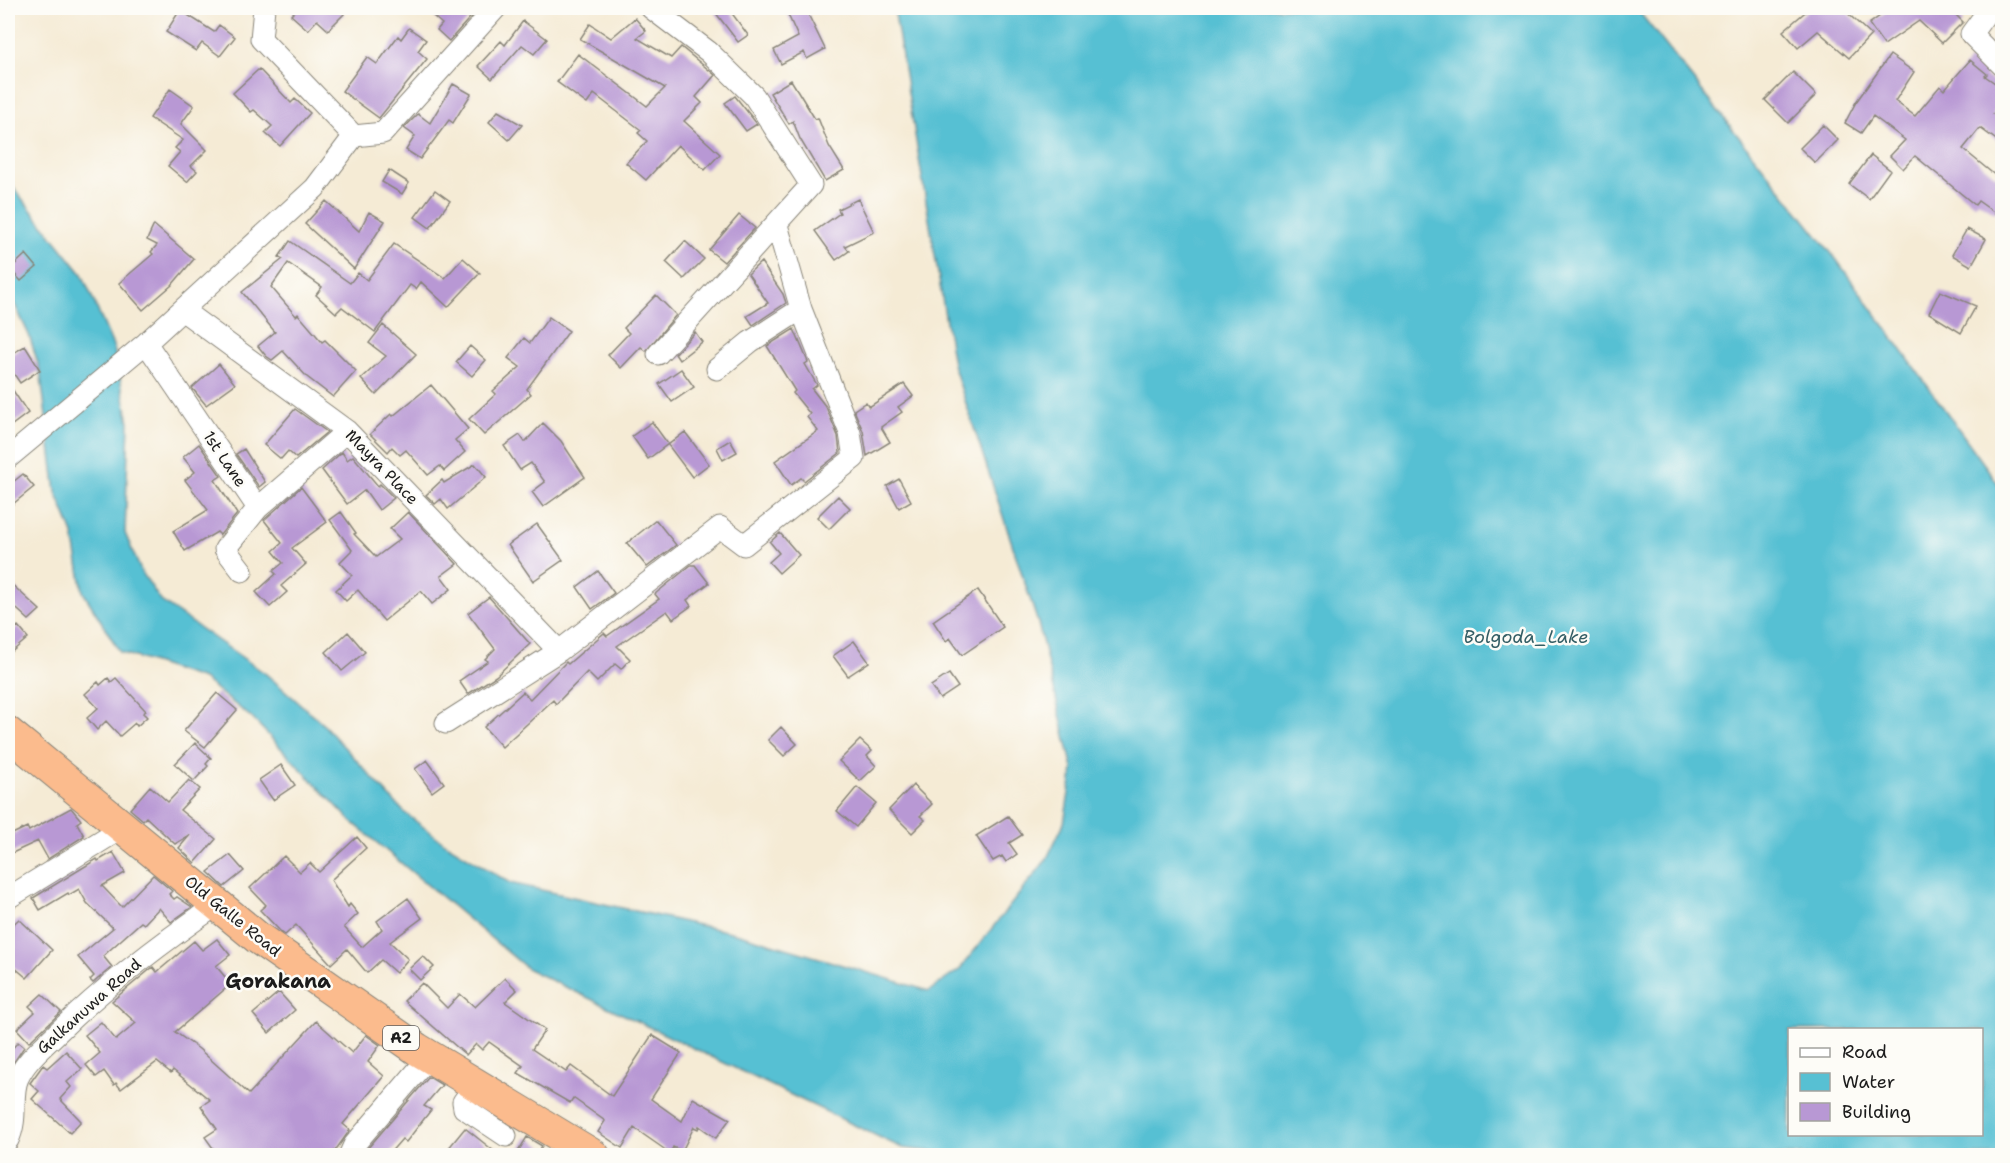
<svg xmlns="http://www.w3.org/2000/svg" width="2010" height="1163" font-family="'Shantell Sans',sans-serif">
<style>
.water{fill:#57c0d3;stroke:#3a6e78;stroke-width:1.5;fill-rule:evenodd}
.building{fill:#b898d4}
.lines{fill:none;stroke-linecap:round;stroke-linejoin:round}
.minor-casing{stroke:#888478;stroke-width:23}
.highway-casing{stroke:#888478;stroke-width:34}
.minor{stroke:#fff;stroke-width:21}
.highway{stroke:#fbbb8d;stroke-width:32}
.labels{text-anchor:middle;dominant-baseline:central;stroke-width:5;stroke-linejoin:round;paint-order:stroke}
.shield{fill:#fdfcf7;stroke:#605f5e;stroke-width:1.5}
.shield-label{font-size:15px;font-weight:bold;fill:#1c1c1c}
.street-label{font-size:16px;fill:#1c1c1c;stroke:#fdfcf7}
.water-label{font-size:18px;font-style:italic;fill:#345e65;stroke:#fdfcf7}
.quarter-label{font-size:20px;font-weight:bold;fill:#1c1c1c;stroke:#fdfcf7}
</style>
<rect width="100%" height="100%" fill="#fdfcf7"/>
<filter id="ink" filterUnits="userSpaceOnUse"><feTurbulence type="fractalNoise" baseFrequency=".0167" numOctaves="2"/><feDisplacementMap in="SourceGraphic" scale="12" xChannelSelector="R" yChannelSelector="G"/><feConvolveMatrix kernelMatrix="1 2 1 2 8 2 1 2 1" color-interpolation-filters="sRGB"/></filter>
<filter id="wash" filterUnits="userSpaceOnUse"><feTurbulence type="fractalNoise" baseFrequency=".008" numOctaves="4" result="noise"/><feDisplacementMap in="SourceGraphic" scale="24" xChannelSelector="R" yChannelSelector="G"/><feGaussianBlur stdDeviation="1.35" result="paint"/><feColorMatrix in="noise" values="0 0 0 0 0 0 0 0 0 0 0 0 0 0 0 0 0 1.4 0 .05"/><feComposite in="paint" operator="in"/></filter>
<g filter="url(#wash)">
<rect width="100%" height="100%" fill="#f5ebd5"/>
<path class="water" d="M894 8H1636L1836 259 2002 489V1155L970 1156 902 1148 528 969 351 821 252 718 203 679 120 652 83 592 73 534 56 492 40 370 29 335 8 290V181L82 274 114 348 129 422 125 533 141 571 161 601 266 674 322 723 405 813 446 844 510 883 739 934 929 991 959 970 1046 860 1064 823 1073 769 1038 623 953 364ZM1790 1030H1982V1134H1790Z"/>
<g id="blocks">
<path class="building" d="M298 8H337L344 14 328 30 317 20 308 30 291 15Z
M424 8H472L476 11 449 41 437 30 442 24Z
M712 8H728L748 35 738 42Z
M785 8H805L825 49 807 59 804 52 781 64 774 50 798 37Z
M1810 8H1842L1871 35 1849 58 1818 31 1798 48 1783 31Z
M1891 8H1949L1963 22 1942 43 1919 21 1884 45 1869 24Z
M180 10 214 32 219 25 235 37 220 56 202 43 196 51 166 32Z
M635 18 646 31 637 38 671 58 681 47 715 75 696 97 702 103 684 121 720 154 705 170 678 145 646 180 626 163 647 141 638 133 641 130 594 94 587 104 557 82 578 54 647 106 665 88 580 39 590 24 611 38Z
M523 21 547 39 534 54 522 45 492 79 478 66 501 41 505 45Z
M409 28 426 40 418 51 427 59 379 118 342 91 367 57 377 64 398 36 401 39Z
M1890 55 1914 72 1895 101 1915 116 1940 86 1944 90 1970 60 1987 74 1985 76 2002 88V101L1993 114 2002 121V144L1980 128 1963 149 2002 181V202L1995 213 1978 201 1975 205 1915 156 1903 169 1890 156 1905 140 1873 116 1861 133 1845 123 1856 102Z
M259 69 291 103 295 99 310 113 280 146 265 133 272 126 254 110 251 112 233 93Z
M1793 72 1816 95 1788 123 1765 100Z
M791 80 815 119 818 118 829 146 844 170 825 181 800 139 793 121 789 124 770 93Z
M453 84 471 94 453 123 449 120 420 159 406 150 415 136 404 128 418 114 430 123Z
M170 89 194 106 181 124 207 150 191 166 197 171 187 182 168 166 180 152 175 148 183 140 150 118Z
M735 96 757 124 746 131 725 103Z
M498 111 522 125 509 140 489 122Z
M1823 125 1838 140 1815 163 1800 148Z
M1871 155 1890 170 1869 199 1849 184Z
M389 170 409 183 402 194 382 182Z
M435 190 450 201 430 228 415 217Z
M858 199 874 232 845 246 849 251 836 260 815 231 840 213 838 209Z
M326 201 359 231 369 212 385 221 354 269 305 224Z
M739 215 755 228 724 262 709 250Z
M154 225 194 259 172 285 143 310 119 283 153 254 151 252 157 245 147 240Z
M1967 229 1986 239 1971 266 1952 255Z
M290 241 350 283 358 273 367 280 394 244 445 278 463 258 480 273 448 307 421 282 416 289 410 285 375 332 342 307 336 313 316 295 322 287 288 263 271 287 296 316 298 314 322 342 325 340 356 371 333 397 307 377 283 351 272 360 266 356 258 346 275 332 242 292 283 259 279 257Z
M685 241 704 259 684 279 666 262Z
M26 254 37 267 21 281 10 269Z
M761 262 783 294 786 303 753 325 747 316 768 303 748 274Z
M1940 291 1976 306 1961 333 1929 313Z
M656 295 676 315 646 351 641 347 621 368 608 355 629 333 624 328Z
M549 317 569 331 527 389 531 394 484 435 469 419 496 394 493 391 520 367 508 358 524 338 530 343Z
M383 325 416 354 376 395 361 379 386 356 369 343Z
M794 329 808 362 805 364 817 385 812 389 826 407 838 436 840 453 804 481 801 478 791 485 775 461 818 431 807 417 810 414 793 393 795 391 767 346Z
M695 332 702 342 679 360 675 354Z
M25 346 40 370 20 383 8 365V356Z
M470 346 486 360 472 376 456 362Z
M219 364 235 384 206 405 192 388Z
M681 369 694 387 672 402 659 384Z
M8 383 28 413 8 428Z
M904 384 913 396 898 407 902 412 881 427 890 442 867 456 863 431 854 410 866 402 869 407Z
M431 385 468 429 455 440 465 452 444 471 440 466 428 475 406 450 400 455 392 447 388 452 370 434 391 414 393 416Z
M295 409 327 432 296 458 288 451 281 459 264 445Z
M652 422 668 444 648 459 632 436Z
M543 423 561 441 585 477 543 507 532 492 545 482 531 463 520 470 504 446 520 435 525 442Z
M685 432 709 464 692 477 668 445Z
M730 440 737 452 723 460 717 448Z
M199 444 221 476 215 480 237 514 220 535 217 532 185 551 173 531 208 510 185 480 195 472 183 457Z
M244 449 265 482 259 487 236 454Z
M342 452 347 460 353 456 378 486 380 484 394 498 379 510 365 490 347 504 322 470Z
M475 464 486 477 448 509 441 499 435 504 426 495 442 480 444 483Z
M23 474 34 487 8 508V486Z
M899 479 911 501 899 508 887 486Z
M301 487 327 522 292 548 306 564 281 586 287 592 270 607 256 592 276 574 273 571 283 563 273 551 282 543 264 520Z
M838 496 850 508 829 529 817 517Z
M341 512 356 533 354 534 376 557 400 539 390 529 408 512 457 564 441 576 451 589 432 604 421 591 384 621 358 590 346 601 336 590 352 575 340 562 352 550 330 520Z
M656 520 676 545 647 567 627 543Z
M537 524 563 560 533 581 508 545Z
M780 533 799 555 779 573 769 562 779 553 770 542Z
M691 565H695L709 583 687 600 691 606 673 619 667 611 617 646 630 659 621 669 615 664 597 682 587 672 556 704 553 700 502 747 484 727 523 692 530 699 566 662 568 664 604 633 607 636 659 599 655 594Z
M598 571 614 593 592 609 577 587Z
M8 581 40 610 29 620 8 601Z
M978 590 1003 627 962 655 950 638 946 641 933 621Z
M489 597 530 644 496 676 468 694 459 681 488 661 485 659 495 649 468 613Z
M18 626 28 638 8 655V635Z
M348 632 365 652 342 671 326 652Z
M854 641 869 662 848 676 833 656Z
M949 674 958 687 940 699 931 686Z
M108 678 111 682 116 678 146 711 143 713 147 717 137 726 135 723 120 736 106 721 97 730 87 718 98 708 85 694 98 682 100 685Z
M217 693 237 710 205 747 184 731Z
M781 727 797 744 784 756 768 740Z
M860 740 872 751 867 756 876 766 860 781 839 761Z
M195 743 211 758 206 764 208 766 194 781 175 764Z
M427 760 444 783 432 792 415 769Z
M281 765 295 785 273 800 259 780Z
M189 780 200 789 180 810 216 839 195 863 179 848 190 835 175 844 146 817 143 820 130 809 150 786 168 802Z
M913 785 932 804 920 816 925 820 912 833 889 810Z
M857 787 876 803 856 827 837 811Z
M71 808 81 820 77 823 84 836 48 859 38 841 8 855V836L27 827 29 831Z
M1008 816 1022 835 1009 843 1017 854 1006 862 1002 856 993 861 976 836Z
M357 837 366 848 331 880 348 907 350 904 358 914 344 927 362 947 382 929 377 921 408 898 422 918 390 942 408 959 396 973 381 960 367 973 347 949 331 964 296 925 285 935 281 932 260 910 266 905 250 888 284 856 300 872 310 863 319 872Z
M113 852 125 873 102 886 122 907 153 875 172 891 169 894 174 899 177 897 192 907 171 922 159 908 144 924 141 922 103 956 112 967 93 983 90 980 94 976 78 957 113 928 87 903 79 889 69 895 68 893 40 910 33 898 97 859 98 861Z
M230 855 244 871 224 887 208 872Z
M19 919 52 950 27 978 14 967 8 975V929Z
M217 939 230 955 216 966 231 984 175 1032 199 1049 249 1094 316 1021 352 1053 366 1035 380 1045 368 1062 384 1076 343 1124 350 1130 332 1155H218L205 1137 217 1129 201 1106 210 1100 173 1070 171 1073 157 1062 121 1089 116 1083 114 1085 104 1071 96 1077 86 1065 100 1053 85 1035 101 1022 116 1040 136 1023 112 1001 153 967 157 972 194 941 202 950Z
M423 956 434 967 420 980 409 969Z
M505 978 517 990 505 1002 545 1030 532 1049 566 1072 571 1066 612 1096 652 1035 681 1053 651 1099 682 1121 693 1098 730 1119 716 1138 699 1126 698 1129 694 1127 682 1151 673 1147 670 1153 634 1128 622 1148 598 1132 605 1121 573 1098 570 1103 518 1073 523 1066 489 1042 482 1050 476 1044 466 1055 404 1001 422 983 447 1008 460 994 475 1007Z
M279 992 295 1010 269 1033 253 1014Z
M42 994 61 1012 29 1042 17 1029 35 1012 29 1006Z
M18 1042 24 1047 8 1071V1053Z
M66 1051 82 1069 67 1082 71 1087 60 1099 81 1121 70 1133 32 1099 39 1091 30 1083 43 1065 47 1068Z
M429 1077 442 1085 424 1106 431 1110 406 1142 402 1139 388 1155H377L368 1148Z
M465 1128 499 1155H443Z
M527 1137 542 1146 536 1155H516Z"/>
</g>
</g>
<g filter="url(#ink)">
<use href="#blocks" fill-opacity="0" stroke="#888478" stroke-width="1.5"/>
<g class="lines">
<defs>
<path id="minor" d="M264 8 261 39 354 136
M651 8 709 52 754 96 811 185 658 354
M1990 8 1971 34 2002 65
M182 310 347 431 559 651
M146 343 258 508 225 549 242 571
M717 369 750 342 801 309
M8 458 146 343 315 188 354 136 383 133 496 8
M258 508 347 431
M446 723 559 651 720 527 744 545 854 458 850 433 801 309 777 225
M8 898 122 828
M477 1083 463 1102 464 1108 506 1136
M8 1140C19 1118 10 1095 18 1078 26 1060 44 1046 57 1033 107 984 161 943 218 904
M349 1156 354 1145 430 1056"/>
<path id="highway" d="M8 733 258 938 417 1049 594 1156"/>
</defs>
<use href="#minor" class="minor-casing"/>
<use href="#highway" class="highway-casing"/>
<use href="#minor" class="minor"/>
<use href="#highway" class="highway"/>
</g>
</g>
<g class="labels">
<rect class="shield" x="383" y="1026" width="36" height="24" rx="4.5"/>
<g class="shield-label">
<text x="401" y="1038">A2</text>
</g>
<g class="street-label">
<text transform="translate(225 459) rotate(56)">1st Lane</text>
<text transform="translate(382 467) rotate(46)">Mayra Place</text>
<text transform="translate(233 916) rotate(39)">Old Galle Road</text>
<text transform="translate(89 1006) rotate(-42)">Galkanuwa Road</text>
</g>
<g class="water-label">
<text x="1526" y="637">Bolgoda_Lake</text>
</g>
<g class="quarter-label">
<text x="278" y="981">Gorakana</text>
</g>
</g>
<rect width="2010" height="1163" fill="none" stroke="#fdfcf7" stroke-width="30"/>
<rect x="1788" y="1028" width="195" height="108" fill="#fdfcf7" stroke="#a3a29f" stroke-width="1.5"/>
<rect x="1800" y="1048" width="30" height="9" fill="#ffffff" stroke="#a3a29f" stroke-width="1.5"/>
<text x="1842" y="1058" font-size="18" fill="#1c1c1c">Road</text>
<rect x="1800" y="1073" width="30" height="18" fill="#57c0d3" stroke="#a3a29f" stroke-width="1.5"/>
<text x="1842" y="1088" font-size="18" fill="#1c1c1c">Water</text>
<rect x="1800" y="1103" width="30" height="18" fill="#b898d4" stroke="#a3a29f" stroke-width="1.5"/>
<text x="1842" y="1118" font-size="18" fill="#1c1c1c">Building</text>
</svg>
